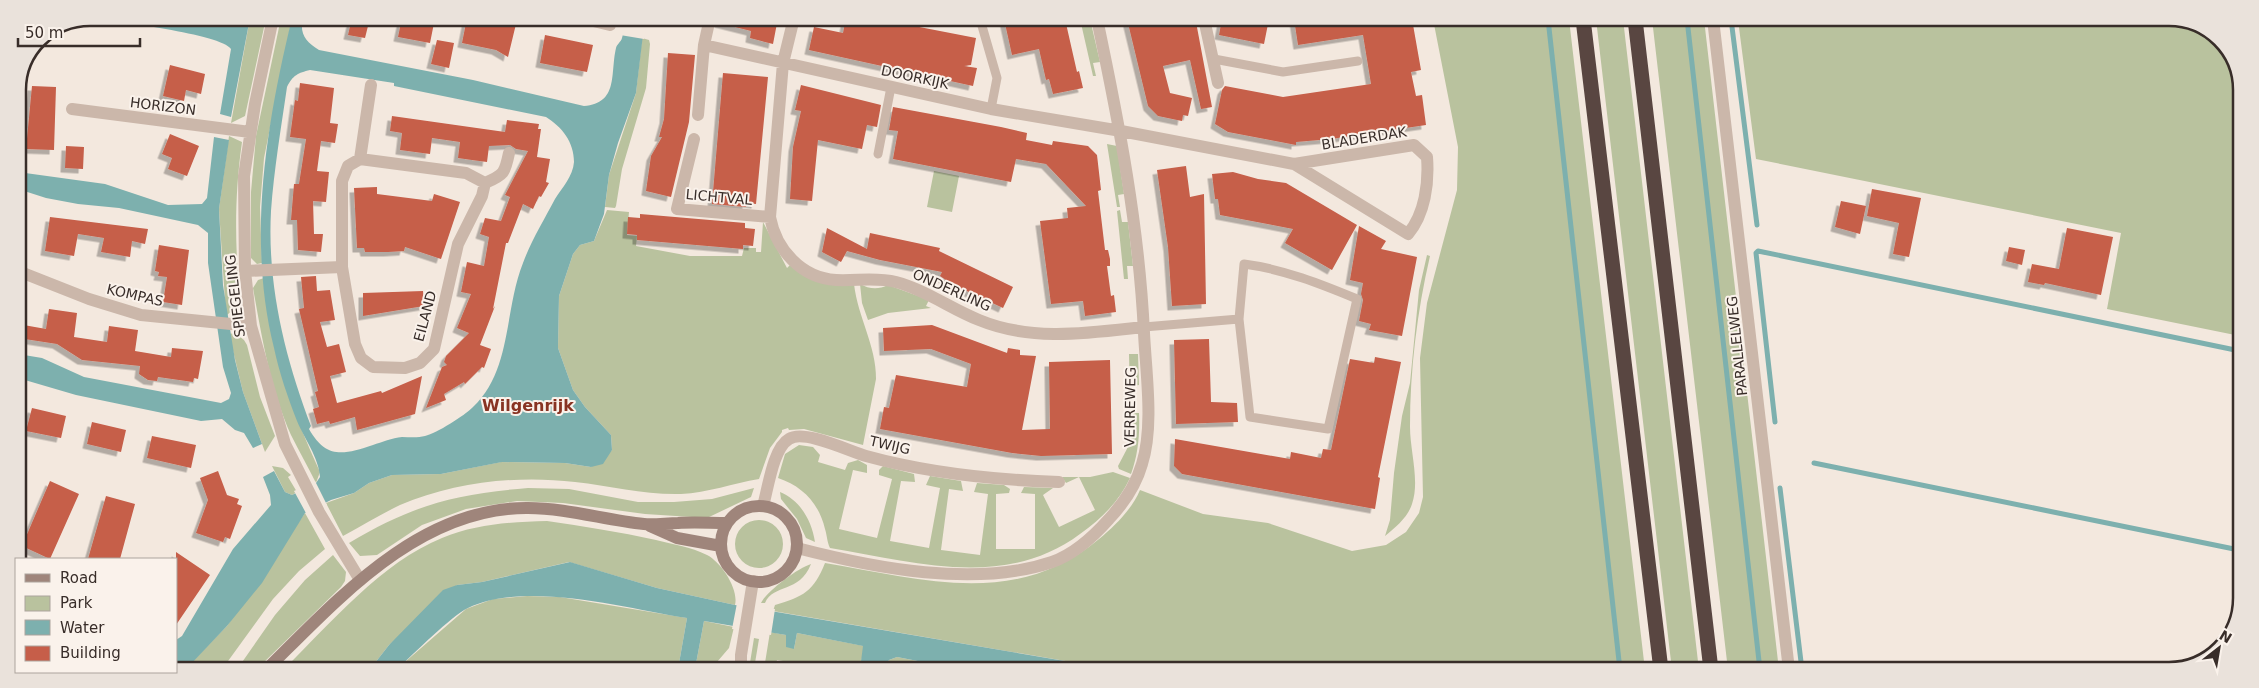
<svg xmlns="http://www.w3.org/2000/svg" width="2259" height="688" font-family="'DejaVu Sans',sans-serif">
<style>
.green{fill:#b9c29e}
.water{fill:#7db0ae;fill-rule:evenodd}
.pier{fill:#f3e8de}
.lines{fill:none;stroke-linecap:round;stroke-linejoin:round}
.stream{stroke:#7db0ae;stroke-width:5}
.building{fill:#c65e49;filter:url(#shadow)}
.lane{stroke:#cbb7aa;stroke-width:9}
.street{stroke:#cbb7aa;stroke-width:12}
.secondary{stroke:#9f857b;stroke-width:12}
.highway{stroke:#594641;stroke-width:15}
.labels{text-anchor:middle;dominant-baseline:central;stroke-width:4;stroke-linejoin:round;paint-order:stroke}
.street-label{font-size:14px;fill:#382d29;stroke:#faf2eb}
.quarter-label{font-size:16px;font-weight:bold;fill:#832;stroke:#faf2eb}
.rim{fill:none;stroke:#382d29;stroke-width:2.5}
</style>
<defs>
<filter id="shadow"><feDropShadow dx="-4.5" dy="4.5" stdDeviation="0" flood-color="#0004"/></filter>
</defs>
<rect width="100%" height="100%" fill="#f3e8de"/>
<path class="green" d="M250 18H266L245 116 231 123Z
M281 18H292L264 158 260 207 262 263 257 264 251 258V192L256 136Z
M1080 19H1090L1100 62 1093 63 1096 76H1093Z
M1433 19H1569L1645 670 1112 669 773 611 775 605C803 597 814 591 825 563 922 579 1015 609 1099 539 1115 526 1132 509 1140 490L1203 514 1268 523 1352 551 1386 545 1406 532 1419 513 1423 497 1420 358 1427 303 1457 190 1458 147Z
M1596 19H1623L1699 670H1672Z
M1652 19H1704L1779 670H1728Z
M1738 20H2188L2226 46 2241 85 2240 336 2107 309 2121 233 1756 159Z
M642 38 649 40 650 44 646 88 622 169 616 206 615 208 605 207 609 175 636 93Z
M229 136 242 142C234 198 235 247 240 303L226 316 219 209Z
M1107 144 1117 146 1124 194 1118 195 1120 207H1117Z
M934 171 959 176 952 212 927 207Z
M607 210 629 212 627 235 637 236 636 246 690 256H742L744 248H756V252H761L763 222 787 268 790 265 854 284C858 318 876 345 876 379L863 445 804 429 789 430 788 428 782 430V432L770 448 759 479C733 483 708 493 681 494 645 495 611 486 575 482 517 475 455 482 400 505 381 514 362 526 343 536L326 503 354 493 369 483 392 475 441 474 501 462 565 463 591 467 612 450 611 435 585 407 573 390 558 348 559 296 573 254 580 245 594 241Z
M1120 210 1122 222H1128L1133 266H1127L1128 279H1124L1117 211Z
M1427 255 1430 256C1417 312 1410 370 1410 427 1410 451 1420 481 1412 504 1408 517 1396 527 1385 536L1390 520 1394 473 1402 416 1410 383 1419 290Z
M264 278C268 347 292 410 320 472L316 483C308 467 299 451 291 435 270 388 262 338 253 288L258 280Z
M860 284C869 289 878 290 888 285L929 300 926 306 931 308 888 313 868 320 862 303Z
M235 333 244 340 247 345 260 397 275 436 265 452 243 392 229 334Z
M1129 354H1138L1139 385 1133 386V398H1130Z
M1130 401H1133V413H1139C1140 435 1138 455 1131 474L1119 469 1118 466 1129 445Z
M799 445 813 447 820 455 818 462 845 470 848 463 858 460 867 465V473L853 470 839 529 877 538 892 479 879 475V470L883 466 914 474 915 482 901 481 890 541 929 548 940 488 926 485 930 476 961 481 963 491 949 489 941 550 980 555 988 494 974 492 977 483 1004 485 1010 489 1009 493 996 494V549H1035V494L1021 493 1024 487 1053 488 1043 495 1059 527 1095 510 1079 477 1066 483 1062 477H1090L1113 472 1130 478C1119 502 1101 519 1080 534 1005 590 914 562 830 548 827 542 827 535 825 529 819 503 802 486 778 478L785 454Z
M272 466 283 468 291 475 288 477 297 492 292 495 285 492Z
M528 488 569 489 638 502H674L712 499 754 488 751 497 707 518 645 514 563 503 517 501 466 509 422 525 377 555 360 556 349 543C413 505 454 494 528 488Z
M780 492C800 500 812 521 815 542L806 538 797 519 781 499Z
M305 513 325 549 299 571 273 599 223 668H186L227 626Z
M735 544a24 24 0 1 1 48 0a24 24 0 1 1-48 0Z
M547 521C583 526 619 532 656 540 672 544 691 547 707 555 721 562 739 589 735 605L657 588 569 562 482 582 457 585 389 645 371 668H285C331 623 382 562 442 538 476 524 511 522 547 521Z
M333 555 346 572 345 581 341 587 258 668H238L275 615 305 580Z
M811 564C799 594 774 583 765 603H761C767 591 798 568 811 564Z
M527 596 560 597 687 618 678 669 398 668 466 609 493 599Z
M704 621 734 627 729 648 711 669H695Z
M770 632 786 635 794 649 797 633 864 646 860 669H788L789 662 777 660 775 669H764Z
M754 638 759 639 754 669H749Z
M897 657 959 669H884L889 660Z"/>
<path class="water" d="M90 18H202C219 21 233 18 250 18L231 117 220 114 231 49C222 34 113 21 90 18Z
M292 18H303C299 34 306 42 319 50L473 80 584 106C619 103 610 74 616 48 617 44 621 42 622 38 624 32 623 24 623 18H645L636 93 618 143 609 175 604 214 594 241 580 245 573 254 559 296 558 348 573 390 585 407 611 435 612 450 603 464 591 467 565 463 502 462 441 474 392 475 369 483 354 493 331 500 305 513 262 583 227 626 190 665 186 668H176V640L182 636 233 549 271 505 270 495 263 477 274 471 285 492 292 495 316 483 320 477C319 458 304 438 297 421 288 398 279 372 274 348 247 239 266 126 292 18ZM310 70 394 83V86L546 117C562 127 574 142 574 162 573 176 562 188 555 199 544 220 531 241 523 263 504 311 512 370 473 407 464 416 437 433 425 436 418 438 409 437 402 437 392 438 382 442 373 445 343 455 326 459 309 429L311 426C285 358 267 285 271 211 274 170 281 128 287 87 293 75 298 73 310 70Z
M214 137 229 140 219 209 223 285 235 360 243 392 262 444 253 448 244 433 235 430 222 419 201 421 76 395 18 378V354L42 358 84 377 221 403 229 399 231 393 223 367 208 263V233L198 225 119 208 78 204 46 198 18 189V172L105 184 168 205 202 204 207 198Z
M570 562 657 588 735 605 1112 669H959L897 657 889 660 884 669H860L863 646 797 633 794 649 786 647V635L704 621 695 669H678L687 618C623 608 528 580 468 608 451 616 414 654 398 668H371L389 645 443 590 457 585 482 582Z"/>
<path class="pier" d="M621 22 646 27 644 39 620 35Z
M315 481 327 505 307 515 294 491Z
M737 603 775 609 771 635 732 629Z"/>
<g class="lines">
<path class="stream" d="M1548 19 1620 670
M1687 19 1760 670
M1731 19 1757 225
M1775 422 1756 253 1758 251 2240 351
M1814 463 2239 550
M1780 488 1802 670"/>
</g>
<path class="building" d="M352 18H370L365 38 348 35Z
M402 18H435L430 43 398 37Z
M467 18H490L516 24 508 57 496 50 462 43Z
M719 18H778L773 44 750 38 751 31 719 23Z
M846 18H873L976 38 971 65 964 66 977 68 973 86 809 50 814 27 843 33Z
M1004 19H1065L1077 72 1079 71 1083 88 1053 94 1049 79 1046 80 1039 49 1012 55Z
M1127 19H1193L1196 22 1212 107 1201 109 1190 60 1163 66 1170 93 1192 98 1188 116 1183 115 1182 121 1158 116 1148 106Z
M1222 19H1269L1264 44 1219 35Z
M1294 19H1412L1421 70 1411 72 1416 96 1422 95 1426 125 1331 139 1296 142V145L1228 132 1215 124 1222 90 1225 86 1283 97 1371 84 1363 35 1298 45Z
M545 35 593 45 587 72 540 63Z
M437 40 454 43 449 68 431 64Z
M668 53 695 55 689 122 671 197 646 191 651 156 662 137H659L664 119Z
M170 65 205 74 201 94 186 90 184 101 163 96Z
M723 73 768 77 756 204 747 203 746 207 712 204Z
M300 83 334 88 330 123 338 124 335 143 321 141 317 171 329 172 326 202 313 201 314 234H323L321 252 298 250 297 220H291L294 184H299L306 139 290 137 295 100 298 101Z
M801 85 881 105 877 127 867 125 862 149 818 140 812 201 790 199 793 147 801 111 795 110Z
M32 86 56 87 54 150 26 149Z
M893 107 1001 127 1027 133 1026 140 1052 145 1053 141 1088 146 1097 155 1101 190 1098 191 1105 250H1108L1110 259V266H1107L1111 296 1114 295 1116 312 1085 316 1083 301 1051 304 1040 221 1068 218 1067 208 1086 206 1046 164 1016 159 1011 182 893 159 898 131 889 130Z
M392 116 505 132 507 120 539 124 538 129H541L537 157 550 159 546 182 549 183 541 197 539 196 533 209 523 204 508 243H506L493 309 495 306 480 345 491 349 484 368 482 367 465 384 464 382 444 394 446 400 426 408 442 367 447 365 444 362 446 356 469 333 457 328 471 294 461 292 467 262 484 266 489 237 480 234 485 218 501 221 510 197 505 195 528 151 516 149 510 145 489 146 487 162 472 160 458 158 460 142 432 138 430 154 400 150 402 133 390 131Z
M170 134 199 146 187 176 168 169 172 158 162 154Z
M66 146 84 147 83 169 65 168Z
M1186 166 1190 197 1204 194 1206 304 1172 306 1168 247 1157 170Z
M1233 172 1258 179 1286 183 1357 225 1332 270 1285 243 1293 229 1220 215 1218 199H1215L1212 174Z
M377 187V194L432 201 434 194 460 202 441 259 405 247 404 251 388 252H365L364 248H357L354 188Z
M1872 189 1921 198 1909 257 1893 254 1899 223 1867 216Z
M1841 201 1866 206 1860 234 1835 227Z
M640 214 745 223V228L755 229 753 246 743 245V249L637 240V235L627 234 628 217 640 218Z
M50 217 148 229 145 244 132 241 130 257 101 252 104 238 78 234 74 256 45 251Z
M1359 226 1386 241 1381 249 1417 257 1402 336 1369 330 1371 324 1359 321 1363 300 1361 294 1363 283 1350 280Z
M827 228 867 249 870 233 940 248 939 251 1013 287 1003 308 952 284 940 276 942 272 880 260 847 251 841 262 822 252Z
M2067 228 2113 237 2101 295 2045 283 2044 285 2028 282 2032 264 2059 269Z
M159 245 189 250 182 305 163 302 167 277 158 276 159 272 155 271Z
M2009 247 2025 250 2022 265 2006 261Z
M316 276 317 291 330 290 335 320 320 322 327 347 339 344 346 372 330 376 337 403 381 391 382 393 422 376 415 414 357 430 355 417 330 424 329 421 317 424 313 409 319 407 315 392 318 391 299 309 304 308 301 277Z
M423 291 424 306 363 316V293Z
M49 309 77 313 74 337 107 342 109 326 138 330 135 351 171 357 172 348 203 351 198 379 194 378 193 382 158 377 157 381 148 380 139 374 140 366 82 360 57 344 18 338V324L46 329Z
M932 325 1007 353 1008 348 1020 350V355L1036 356 1022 430 1050 429 1049 362 1110 360 1112 454 1041 456 1012 453 880 429 884 407 889 408 896 375 967 387 971 364 931 349 884 351 883 328Z
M1209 339 1211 402 1237 403 1238 422 1176 424 1174 340Z
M1375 357 1401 362 1378 477 1380 478 1375 509 1182 474 1174 466 1175 439 1290 459 1291 452 1321 458 1323 449 1331 450 1350 359 1374 363Z
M32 408 66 416 61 438 26 431Z
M92 422 126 430 121 452 87 444Z
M152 436 196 445 191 468 147 458Z
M218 471 227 495 239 499 237 504 242 506 230 539 225 537 223 542 196 533 208 500 200 478Z
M50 481 79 494 50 559 22 546Z
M106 496 135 504 120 559H88Z
M176 552 210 575 176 625Z"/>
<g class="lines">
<path class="lane" d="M980 19 997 78 991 109
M1214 59 1283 72 1358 61
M878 154 891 87
M1244 264C1283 269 1321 284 1357 299L1328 429 1250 417 1239 319Z
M1144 327 1239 319"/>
<path class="street" d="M273 18 255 104 244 176 245 271 251 326 285 444 319 512 360 580
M581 18 610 25
M794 18 783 63 770 217C776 249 801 278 836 280 857 281 876 277 896 282 926 290 951 309 979 320 1032 342 1089 333 1144 327
M1204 19 1218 83
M1713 19 1789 670
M704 45 991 109 1121 131 1294 164 1414 145 1427 157C1429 183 1425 214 1408 234L1294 164
M72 109 250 132
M698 115 704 45 710 18
M694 139 677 209 770 217
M360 159 466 173 485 183 482 196 458 244 434 349 420 363 405 368 373 367 361 358 355 344 342 267V181L348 166Z
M360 159 371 85
M485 183C504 175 505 173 509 153
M18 271 89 299 141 315 251 326
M245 271 342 267
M763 506C768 489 773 448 789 439 804 429 849 451 866 456 928 473 995 480 1059 482
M797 548C874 568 976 588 1052 562 1075 554 1094 536 1109 519 1124 503 1136 485 1142 464 1154 426 1146 374 1144 333 1139 226 1119 123 1097 19
M741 669V655L753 581"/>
<path class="secondary" d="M721 544a38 38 0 1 1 76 0a38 38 0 1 1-76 0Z
M650 526 677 538 721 546
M268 668C339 598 420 507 528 508 567 508 605 520 644 524 655 525 667 523 678 523 694 522 710 523 727 523"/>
<path class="highway" d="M1583 19 1661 670
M1635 19 1711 670"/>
</g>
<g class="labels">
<g class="street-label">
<text transform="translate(915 77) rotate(12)">DOORKIJK</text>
<text transform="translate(163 106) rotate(7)">HORIZON</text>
<text transform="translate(1364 138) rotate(-9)">BLADERDAK</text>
<text transform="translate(719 197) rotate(5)">LICHTVAL</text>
<text transform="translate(952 290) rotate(24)">ONDERLING</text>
<text transform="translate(135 295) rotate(13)">KOMPAS</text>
<text transform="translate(235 296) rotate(-97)">SPIEGELING</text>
<text transform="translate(425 316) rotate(-75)">EILAND</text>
<text transform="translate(1737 346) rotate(-96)">PARALLELWEG</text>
<text transform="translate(1130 407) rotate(-89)">VERREWEG</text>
<text transform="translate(890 445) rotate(13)">TWIJG</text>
</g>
<g class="quarter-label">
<text x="528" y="405">Wilgenrijk</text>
</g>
</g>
<path d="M0 0H2259V688H0ZM90 26H2169A64 64 0 0 1 2233 90V598A64 64 0 0 1 2169 662H90A64 64 0 0 1 26 598V90A64 64 0 0 1 90 26Z" fill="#eae2db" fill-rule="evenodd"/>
<path class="rim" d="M90 26H2169A64 64 0 0 1 2233 90V598A64 64 0 0 1 2169 662H90A64 64 0 0 1 26 598V90A64 64 0 0 1 90 26Z"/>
<rect x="15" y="558" width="162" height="115" fill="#faf2eb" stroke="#aca39d"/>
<rect x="25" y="574" width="25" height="8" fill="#9f857b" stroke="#aca39d"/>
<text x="60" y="583" font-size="15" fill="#382d29">Road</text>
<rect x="25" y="596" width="25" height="15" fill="#b9c29e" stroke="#aca39d"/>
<text x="60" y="608" font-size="15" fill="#382d29">Park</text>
<rect x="25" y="620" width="25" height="15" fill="#7db0ae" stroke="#aca39d"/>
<text x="60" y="633" font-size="15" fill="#382d29">Water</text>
<rect x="25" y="646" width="25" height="15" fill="#c65e49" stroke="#aca39d"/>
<text x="60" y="658" font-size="15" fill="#382d29">Building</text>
<g transform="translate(2219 648) rotate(31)" stroke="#faf2eb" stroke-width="4" paint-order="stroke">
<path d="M0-4L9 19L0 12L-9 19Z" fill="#382d29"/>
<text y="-8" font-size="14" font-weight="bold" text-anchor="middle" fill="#382d29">N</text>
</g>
<path d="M18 38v8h122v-8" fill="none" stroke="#382d29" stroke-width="2.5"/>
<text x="25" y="38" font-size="15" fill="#382d29" stroke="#faf2eb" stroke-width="4" paint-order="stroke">50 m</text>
</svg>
